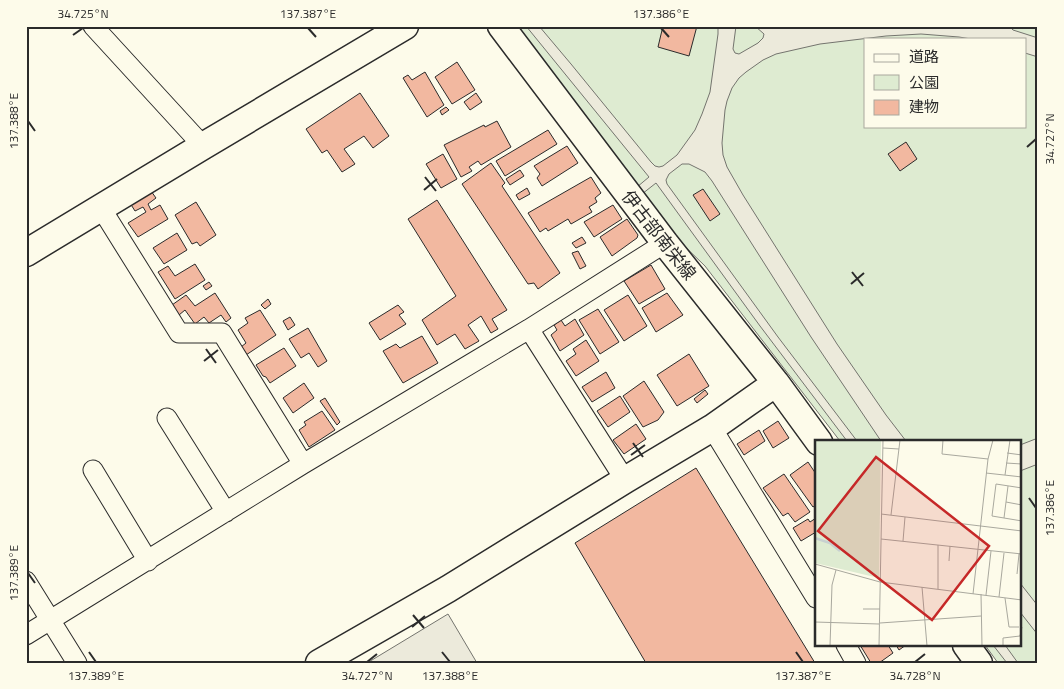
<svg xmlns="http://www.w3.org/2000/svg" width="1064" height="689" font-family="'Titillium Web','Noto Sans JP',sans-serif">
<style>
.green{fill:#deebd1;stroke:#74746e;fill-rule:evenodd}
.parking{fill:#eceadb;stroke:#74746e}
.building{fill:#f2b8a0;stroke:#2b2b2b}
.lines{fill:none;stroke-linecap:round;stroke-linejoin:round}
.street-casing{stroke:#2b2b2b;stroke-width:21}
.secondary-casing{stroke:#2b2b2b;stroke-width:29}
.street{stroke:#fdfbea;stroke-width:19}
.secondary{stroke:#fdfbea;stroke-width:26}
.ticks{fill:none;stroke:#2b2b2b;stroke-width:2}
.labels{text-anchor:middle;dominant-baseline:central;stroke-width:4;stroke-linejoin:round;paint-order:stroke}
.street-label{font-size:18px;fill:#2b2b2b;stroke:#fdfbea}
.inset-river{fill:none;stroke:#c7d0d0;stroke-width:2.5}
.inset-road{fill:none;stroke:#a9a89e;stroke-width:1}
.view{fill:#c62828;fill-opacity:0.15;stroke:#c62828;stroke-width:2.5}
.inset-edge{fill:none;stroke:#2b2b2b;stroke-width:2.5}
.neatline{fill:none;stroke:#2b2b2b;stroke-width:2}
.ticks-label{font-size:12px;text-anchor:middle;fill:#2b2b2b}
</style>
<rect width="100%" height="100%" fill="#fdfbea"/>
<path class="green" d="M515 26H1038V663H998L985 645H1020V442L840 441 705 266 673 235ZM865 39H1025V126H865Z"/>
<path class="parking" d="M526 26H539L571 64 651 162 655 166 659 167 663 166 677 155 695 130 702 114 710 92 718 34V26H736L733 49 735 53 739 54 758 43 763 38 764 34 755 26H1009L1013 30 1038 38V57L1025 53V39H971L959 37 921 34 886 36 820 44 776 54 763 60 746 72 739 78 732 88 727 101 725 110 722 143 723 155 727 167 743 195 837 344 886 415 906 441H881L811 337 712 181 705 172 689 164H682L669 174 666 180 667 184 778 337 857 441H847L760 326 656 183 642 194 637 187 649 177Z
M1038 438V464L1020 471V445Z
M1020 583 1038 606V635L1020 612Z
M448 614 477 663H367Z
M993 645H1005L1018 663H1007Z"/>
<path class="building" d="M663 26H697L689 56 658 47Z
M457 62 475 90 452 104 435 77Z
M425 72 444 105 427 117 403 78 408 75 412 80Z
M360 93 389 136 373 148 364 136 344 149 355 164 342 172 327 150 322 153 306 129Z
M476 93 482 102 470 110 464 102Z
M446 107 449 110 442 115 440 111Z
M497 121 511 147 481 165 478 161 469 167 472 171 461 177 444 145 484 125 485 127Z
M548 130 557 144 505 176 496 161Z
M906 142 917 159 900 171 888 154Z
M567 146 578 163 542 186 537 178 540 174 534 166Z
M443 154 457 179 441 188 426 164Z
M491 163 505 183 502 186 560 273 538 289 534 283 528 284 462 184Z
M520 170 524 176 510 185 506 179Z
M591 177 601 193 595 198 597 202 589 207 592 212 571 224 568 219 548 231 546 228 540 232 528 213Z
M527 188 530 194 519 200 516 195Z
M703 189 720 214 710 221 693 195Z
M151 191 156 198 148 204 151 210 160 205 168 219 138 237 128 223 146 212 143 207 135 211 130 203Z
M437 200 507 310 492 319 498 329 491 333 481 316 468 325 479 341 465 349 455 334 437 345 422 320 456 296 408 219Z
M196 202 216 235 200 246 197 242 192 244 175 215Z
M613 205 622 219 594 237 584 222Z
M627 219 638 235 637 238 612 256 600 237Z
M177 233 187 250 164 264 153 248Z
M582 237 586 243 576 248 572 243Z
M578 251 586 266 580 269 572 253Z
M195 264 205 280 175 299 158 272 168 266 175 276Z
M651 265 665 289 639 304 624 281Z
M209 282 212 286 206 290 203 286Z
M215 293 231 318 226 322 221 315 209 323 204 317 195 324 185 310 179 315 172 305 186 295 195 306Z
M667 293 683 315 656 332 642 308Z
M628 295 647 326 624 341 604 310Z
M268 299 271 304 265 309 261 305Z
M398 305 404 312 399 315 406 324 380 340 369 323Z
M598 309 619 342 600 354 579 320Z
M260 310 276 335 246 355 241 347 246 343 238 330 248 323 245 318Z
M290 317 295 325 288 330 283 321Z
M575 319 584 335 560 351 551 335 557 330 554 325 561 320 565 326Z
M308 328 327 361 318 367 309 353 301 358 289 339Z
M422 336 438 363 403 383 383 351 396 344 400 348Z
M586 340 599 361 576 376 566 361 576 354 573 349Z
M284 348 296 366 270 383 266 377 263 376 256 365Z
M689 354 709 386 677 406 657 375Z
M606 372 615 388 592 402 582 387Z
M644 381 664 412 658 420 643 427 623 396Z
M304 383 314 398 293 413 283 398Z
M705 390 708 394 697 403 694 399Z
M620 396 630 412 608 427 597 411Z
M325 398 340 422 337 425 320 401Z
M322 411 335 430 309 447 299 430 306 425 304 422Z
M778 421 789 438 773 448 763 431Z
M636 424 646 439 624 454 613 440Z
M759 430 765 441 744 455 737 444Z
M808 462 816 474V505L813 507 790 475Z
M696 468 815 663H646L575 543Z
M784 474 810 512 795 522 788 513 783 516 763 488Z
M816 518V532L801 541 793 528 808 519 810 522Z
M860 645H888L893 653 879 663H871Z
M896 645H906L899 650Z"/>
<g class="lines">
<defs>
<path id="street" d="M93 26 203 146
M101 208 179 333H222L303 464
M529 329 625 480
M167 418 226 512
M712 428 816 598
M93 470 148 561
M26 581 77 663
M26 635 303 464 529 329 665 243
M846 645 856 663"/>
<path id="secondary" d="M501 26 665 243 776 383 819 442
M26 253 203 146 405 26
M966 645 979 663
M319 663 448 589 625 480 712 428 746 404 776 383"/>
</defs>
<use href="#street" class="street-casing"/>
<use href="#secondary" class="secondary-casing"/>
<use href="#street" class="street"/>
<use href="#secondary" class="secondary"/>
</g>
<path class="ticks" d="M308 28 316 37M661 28 669 37M73 35 83 28M28 121 35 131M1027 147 1036 139M425 177 436 191M424 190 437 179M852 272 863 286M851 284 864 273M206 349 216 363M204 361 218 350M633 443 643 457M631 455 645 445M1029 498 1036 508M28 573 35 583M413 615 424 628M412 627 425 616M89 652 96 662M442 652 450 662M796 652 803 662M367 662 377 654M915 662 925 654"/>
<g class="labels">
<g class="street-label">
<text transform="translate(659 235) rotate(52)">伊古部南栄線</text>
</g>
</g>
<g transform="translate(815 440)">
<rect width="206" height="206" fill="#fdfbea"/>
<path d="M0 0H66L64 138 0 123Z" fill="#deebd1"/>
<path class="inset-river" d="M0 98 15 103 25 111"/>
<path class="inset-road" d="M128 0 127 14 173 19M68 8 84 9M192 13 207 15M191 23 207 24M171 33 207 37M190 35 195 0M207 48 181 44 177 76 207 81M191 62 207 65M66 74 207 91M76 75 85 0M189 78 193 46M66 99 207 114M88 101 90 77M123 105V149M134 121 135 106M0 124 65 142 207 160M202 134 204 114M107 147 112 206M158 154 173 19 178 0M166 154 167 206M171 155 176 111M184 157 189 113M190 158 194 187H204M48 169H65M0 182 64 184M65 183 166 176M15 206 17 145 21 130M64 206 68 0M188 206V198L205 196 207 187"/>
<path class="view" d="M61 17 174 106 117 180 3 91Z"/>
<rect width="206" height="206" class="inset-edge"/>
</g>
<rect width="1064" height="689" fill="none" stroke="#fdfbea" stroke-width="55"/>
<rect x="864" y="38" width="162" height="90" fill="#fdfbea" stroke="#a9a89e"/>
<rect x="874" y="54" width="25" height="8" fill="#fdfbea" stroke="#a9a89e"/>
<text x="909" y="62" font-size="15" fill="#2b2b2b">道路</text>
<rect x="874" y="75" width="25" height="15" fill="#deebd1" stroke="#a9a89e"/>
<text x="909" y="88" font-size="15" fill="#2b2b2b">公園</text>
<rect x="874" y="100" width="25" height="15" fill="#f2b8a0" stroke="#a9a89e"/>
<text x="909" y="112" font-size="15" fill="#2b2b2b">建物</text>
<rect x="28" y="28" width="1008" height="634" class="neatline"/>
<g class="ticks-label">
<text x="83" y="18">34.725°N</text>
<text x="308" y="18">137.387°E</text>
<text x="661" y="18">137.386°E</text>
<text transform="translate(14 121) rotate(-90)" y="4">137.388°E</text>
<text transform="translate(1050 139) rotate(-90)" y="4">34.727°N</text>
<text transform="translate(1050 508) rotate(-90)" y="4">137.386°E</text>
<text transform="translate(14 573) rotate(-90)" y="4">137.389°E</text>
<text x="96" y="680">137.389°E</text>
<text x="367" y="680">34.727°N</text>
<text x="450" y="680">137.388°E</text>
<text x="803" y="680">137.387°E</text>
<text x="915" y="680">34.728°N</text>
</g>
</svg>
